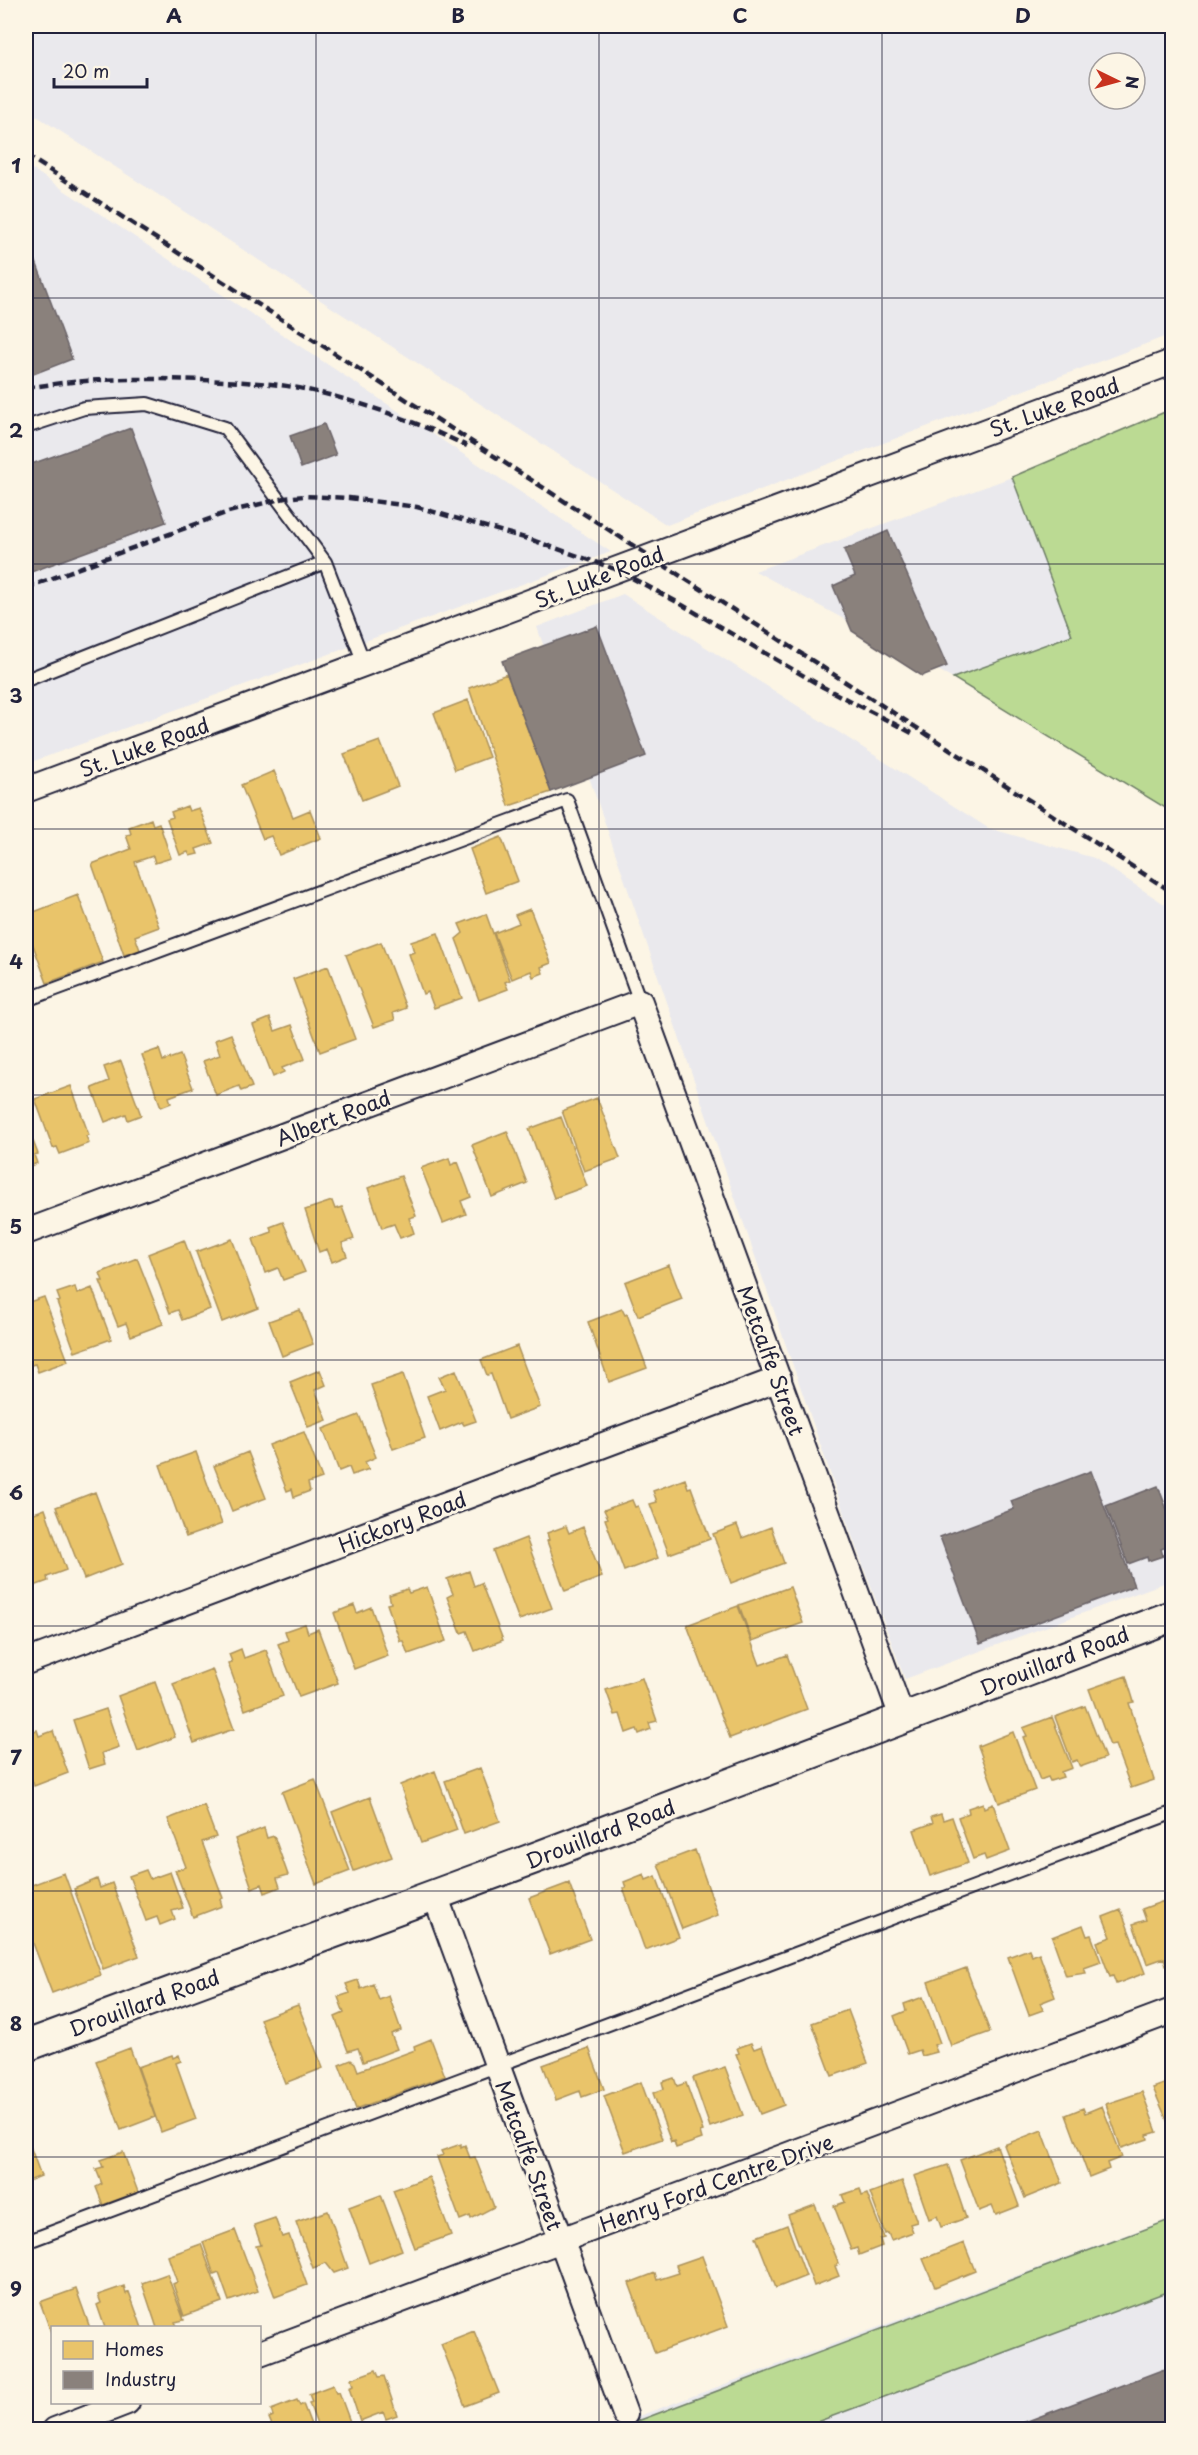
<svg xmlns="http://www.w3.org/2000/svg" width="1198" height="2455" font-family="'Playpen Sans',sans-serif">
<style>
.built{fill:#eae9ed;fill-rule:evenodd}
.green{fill:#bbda93;stroke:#6e7e67;stroke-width:1.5}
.homes{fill:#e9c46a;stroke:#ad935c;stroke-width:1.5}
.industry{fill:#8a817c;stroke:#6b6468;stroke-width:1.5}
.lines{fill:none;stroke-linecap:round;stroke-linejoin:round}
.service-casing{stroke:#22223b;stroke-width:16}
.minor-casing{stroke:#22223b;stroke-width:28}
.tertiary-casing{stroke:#22223b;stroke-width:34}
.service{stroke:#fcf5e5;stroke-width:12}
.minor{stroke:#fcf5e5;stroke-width:24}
.tertiary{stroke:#fcf5e5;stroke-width:30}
.rail{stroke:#22223b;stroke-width:4.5;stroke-dasharray:9 4.5;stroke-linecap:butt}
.grid{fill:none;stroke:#22223b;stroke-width:1.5;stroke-opacity:0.55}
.labels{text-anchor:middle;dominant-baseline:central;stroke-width:6;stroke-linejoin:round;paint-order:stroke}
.street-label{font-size:21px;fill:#22223b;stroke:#fcf5e5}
.neatline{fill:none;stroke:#22223b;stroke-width:2}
.grid-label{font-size:20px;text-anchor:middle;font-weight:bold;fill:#22223b}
</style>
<rect width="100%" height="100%" fill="#fcf5e5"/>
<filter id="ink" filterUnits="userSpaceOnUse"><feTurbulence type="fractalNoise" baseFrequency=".0167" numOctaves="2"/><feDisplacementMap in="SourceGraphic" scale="12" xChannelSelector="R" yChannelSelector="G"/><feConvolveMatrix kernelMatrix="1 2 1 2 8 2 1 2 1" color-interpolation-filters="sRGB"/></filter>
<g filter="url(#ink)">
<path class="built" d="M26 26H1172V334L667 525 26 109ZM1099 63H1135V99H1099Z
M26 165 611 552 26 764Z
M1012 477 1072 635 953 678 755 571Z
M623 594 988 828 1094 858 1172 909V1580L905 1679 851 1533 537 627Z
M1172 2218V2429H604Z"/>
<path class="green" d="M1172 409V812L953 678 1072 635 1012 477Z
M1172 2219V2290L798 2429 614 2430Z"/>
<path class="homes" d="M507 674 551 792 509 806 469 688Z
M468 700 489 757 455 770 434 713Z
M380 741 398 786 362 800 344 754Z
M274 771 293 817 310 810 321 838 279 855 271 836 263 839 241 785Z
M187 806 189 811 199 808 213 843 196 849 198 854 190 856 188 852 180 855 167 819 173 817 171 812Z
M151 819 153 825 159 823 171 858 155 863 153 856 135 862 159 927 135 936 140 950 124 955 92 864 131 849 126 835 131 834 129 827Z
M501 837 518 881 486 893 470 849Z
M78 895 103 962 47 983 26 926V915Z
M530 909 551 963 541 967 543 973 533 977 531 971 512 979 494 933 519 923 515 915Z
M486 914 510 980 505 982 508 989 479 1000 456 939 463 933 459 924Z
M438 933 462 998 434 1008 428 992 423 994 409 954 414 952 411 942Z
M381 942 406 1008 393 1013 395 1020 374 1027 346 955Z
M328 966 355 1039 320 1052 293 979Z
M270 1018 275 1031 292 1025 305 1059 282 1068 284 1072 273 1077 253 1025Z
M231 1034 252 1087 241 1091 239 1086 216 1095 203 1061 220 1055 215 1040Z
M159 1049 163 1061 180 1055 193 1088 169 1097 171 1103 161 1107 142 1055Z
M121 1061 141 1115 128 1120 126 1114 105 1122 92 1088 109 1081 104 1067Z
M71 1086 89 1135 86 1136 89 1143 60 1154 57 1147 53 1148 35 1099Z
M597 1098 620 1158 584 1171 562 1111Z
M561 1117 587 1186 554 1198 529 1129Z
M26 1123 38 1154 34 1155 37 1163 26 1168Z
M507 1131 527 1183 492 1197 472 1145Z
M449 1158 451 1165 458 1162 471 1197 461 1201 466 1214 443 1223 421 1168Z
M401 1176 416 1216 409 1218 414 1233 400 1238 394 1224 382 1228 368 1188Z
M332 1201 335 1209 342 1207 354 1239 342 1243 347 1256 332 1262 327 1249 319 1252 305 1210Z
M283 1222 305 1272 283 1280 278 1268 265 1273 253 1239 272 1232 270 1227Z
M232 1239 258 1308 222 1322 196 1252Z
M184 1240 210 1309 182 1320 178 1310 170 1313 148 1254Z
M137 1258 163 1324 131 1336 126 1323 118 1326 100 1281H103L100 1273Z
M669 1265 682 1299 638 1316 625 1282Z
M75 1287 77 1294 92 1288 111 1339 75 1352 57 1302 60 1301 57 1293Z
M44 1297 68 1361 38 1372 35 1364 31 1365 26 1350V1303Z
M622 1309 625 1315 627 1314 647 1368 609 1382 588 1322Z
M300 1310 313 1344 282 1356 269 1321Z
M517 1346 540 1407 507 1419 491 1374 487 1375 481 1360Z
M320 1370 326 1385 315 1390 327 1420 308 1427 290 1382Z
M456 1370 476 1421 464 1425 462 1422 440 1431 427 1396 445 1389 439 1377Z
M403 1374 425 1438 393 1449 371 1385Z
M359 1415 376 1457 365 1462 369 1469 352 1475 349 1467 339 1471 323 1429Z
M304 1432 322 1478 308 1483 310 1491 294 1497 292 1489 287 1491 269 1445Z
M196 1452 222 1524 186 1537 160 1465Z
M248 1452 266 1498 232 1511 214 1466Z
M685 1479 688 1488 691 1487 710 1539 669 1554 650 1504 657 1502 653 1491Z
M95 1492 122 1564 84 1579 56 1507Z
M632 1500 635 1507 638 1506 658 1558 624 1571 605 1519 608 1518 604 1510Z
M45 1509 66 1570 47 1577 48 1581 26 1589V1516Z
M737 1525 742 1538 771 1527 784 1563 731 1583 713 1534Z
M566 1526 569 1533 583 1527 602 1577 565 1591 547 1541 549 1540 547 1533Z
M526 1538 552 1608 519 1620 493 1551Z
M469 1571 474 1586 481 1583 503 1640 475 1651 467 1631 461 1633 447 1597 453 1594 447 1579Z
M427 1587 446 1641 408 1654 403 1641H400L387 1604 391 1603 389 1595 407 1589 409 1593Z
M790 1587 803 1623 752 1641 739 1605Z
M354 1605 357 1613 371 1607 388 1656 354 1669 334 1613Z
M738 1606 760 1665 787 1655 807 1709 730 1738 687 1625Z
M305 1624 308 1633 318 1629 338 1683 299 1697 278 1644 288 1640 285 1631Z
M241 1649 244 1658 266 1650 283 1696 245 1710 228 1663 232 1662 229 1654Z
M212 1669 234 1729 194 1743 173 1684Z
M1126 1676 1134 1702 1129 1703 1154 1780 1131 1788 1115 1745 1110 1746 1089 1689Z
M642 1678 657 1721 649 1723 651 1729 639 1734 637 1729 626 1733 620 1714 615 1715 606 1690Z
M155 1682 175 1737 138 1751 118 1696Z
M1085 1706 1105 1758 1080 1767 1077 1760 1072 1762 1055 1717Z
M106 1709 119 1747 102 1753 105 1764 89 1769 73 1720Z
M1052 1717 1072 1768 1061 1772 1063 1777 1050 1781 1048 1777 1040 1780 1023 1737 1027 1736 1023 1728Z
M37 1730 39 1736 53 1731 68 1773 34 1786 26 1762V1734Z
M1013 1732 1035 1790 999 1803 978 1746Z
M480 1768 500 1821 464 1834 445 1781Z
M435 1771 457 1830 421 1843 400 1785Z
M315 1779 350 1871 316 1884 282 1792Z
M370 1797 392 1857 354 1871 332 1812Z
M983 1803 984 1808 993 1804 1010 1851 986 1860 984 1855 973 1859 958 1817 969 1813 968 1808Z
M204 1805 216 1837 202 1842 223 1898 220 1899 222 1906 193 1917 175 1870 186 1867 168 1819Z
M941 1814 943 1820 952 1817 968 1863 930 1876 914 1830 933 1823 931 1817Z
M264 1828 267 1838 274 1836 288 1875 277 1878 280 1887 265 1893 262 1884 252 1888 235 1839Z
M695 1850 718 1915 682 1929 658 1864Z
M146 1870 150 1879 170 1872 183 1908 172 1911 175 1919 160 1925 157 1917 146 1921 129 1876Z
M64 1873 101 1975 52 1993 28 1930 26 1931V1887Z
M644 1874 646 1880 656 1876 679 1937 645 1950 623 1888H626L624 1882Z
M97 1879 100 1888 112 1883 139 1956 103 1969 74 1889Z
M569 1883 590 1939 550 1954 529 1898Z
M1164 1901 1172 1926V1963L1166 1966 1164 1958 1147 1964 1133 1924 1146 1920 1142 1909Z
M1121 1910 1145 1973 1116 1984 1113 1976 1110 1977 1097 1942 1111 1937 1103 1917Z
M1083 1925 1087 1936 1091 1935 1101 1962 1084 1968 1086 1973 1066 1976 1052 1937Z
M1029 1949 1032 1956 1039 1953 1055 1997 1040 2003 1043 2010 1029 2015 1008 1957Z
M966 1968 990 2032 951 2046 928 1982Z
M358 1980 361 1989 373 1984 379 2000 389 1996 401 2030 391 2034 397 2049 363 2062 358 2048 348 2051 335 2017 344 2013 338 1997 350 1993 346 1984Z
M923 1997 940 2043 934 2045 937 2052 922 2056 920 2050 908 2054 894 2016 906 2011 904 2004Z
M298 2005 323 2068 285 2083 260 2019Z
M848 2010 868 2063 832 2076 812 2023Z
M431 2039 445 2076 356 2109 339 2065 351 2060 355 2063 358 2071 415 2050 414 2046Z
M751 2043 754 2049 762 2046 784 2105 760 2114 736 2054 739 2053 737 2048Z
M130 2048 155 2117 121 2130 96 2061Z
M589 2048 604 2089 582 2097 580 2091 556 2100 543 2065Z
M172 2055 173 2058 179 2055 181 2061 176 2063 196 2119 161 2132 138 2067Z
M725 2067 743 2115 710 2127 693 2078Z
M674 2078 677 2086 686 2083 703 2131 700 2132 702 2139 676 2148 674 2141 671 2142 653 2093 664 2089 662 2082Z
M1172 2081V2132L1153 2088Z
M641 2082 662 2139 625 2152 604 2096Z
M1142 2092 1157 2132 1147 2135 1148 2139 1121 2148 1106 2104Z
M1102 2106 1122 2157 1107 2163 1109 2169 1089 2177 1066 2115 1083 2108 1085 2113Z
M1042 2130 1062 2183 1025 2198 1004 2145Z
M26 2135 41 2176 26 2182Z
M461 2144V2147L465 2145 470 2158 475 2157 494 2207 471 2219 470 2216 460 2220 437 2157 443 2155 441 2151Z
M997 2146 1019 2206 996 2215 992 2206 979 2211 960 2160Z
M123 2152 138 2192 103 2205 96 2187 102 2184 96 2169 103 2167 100 2160Z
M948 2165 966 2218 941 2227 937 2216 929 2219 914 2176Z
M429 2177 451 2235 415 2248 393 2190Z
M902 2181 917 2222 910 2224 913 2232 891 2240 888 2233 885 2234 870 2193Z
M860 2189 862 2196 867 2194 884 2238 880 2239 882 2246 859 2255 857 2248 851 2250 834 2206 845 2202 842 2195Z
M381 2195 402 2250 369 2263 349 2207Z
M815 2205 839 2264 835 2266 839 2276 814 2286 788 2215Z
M328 2211 348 2268 334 2273 326 2263 313 2268 296 2222Z
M275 2218 282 2237 289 2235 307 2285 275 2297 256 2246 261 2245 254 2225Z
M787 2225 806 2276 776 2288 756 2237Z
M235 2230 258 2291 229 2301 219 2273 214 2275 203 2242Z
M964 2243 975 2271 935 2287 923 2259Z
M201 2244 222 2302 184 2316 173 2284 177 2282 168 2256Z
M702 2256 728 2326 655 2353 629 2283 655 2273 657 2280 679 2273 676 2265Z
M167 2274 184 2320 175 2322 178 2328H157L142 2283Z
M124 2286 126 2294 129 2292 142 2328H105L97 2305 101 2303 98 2295Z
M76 2289 90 2328H52V2335L40 2302Z
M474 2331 499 2393 465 2406 441 2344Z
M376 2370 379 2377 384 2376 397 2415 386 2419 383 2412 360 2421 349 2388 353 2386 351 2379Z
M333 2385 336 2393 339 2392 353 2430H319L309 2403 312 2402 309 2394Z
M297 2400 300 2406 303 2404 313 2430H274L269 2418 273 2416 271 2410Z"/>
<path class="industry" d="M32 251 72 359 26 377V253Z
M324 424 336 455 301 468 290 436Z
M131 428 166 522 26 574V466Z
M888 531 947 666 922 676 852 631 833 586 855 576 844 550Z
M597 626 646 756 551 792 502 661Z
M1091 1471 1134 1586 980 1644 940 1537 1014 1509 1011 1501Z
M1158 1486 1168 1512 1172 1511V1545L1161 1549 1163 1556 1148 1561 1147 1557 1128 1564 1106 1506Z
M1172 2366V2430H1004Z"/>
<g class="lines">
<defs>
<path id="service" d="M26 427 84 408 147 404 225 428 325 562 364 663
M26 680 325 562
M26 1000 567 800 640 1002
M26 2242 1172 1813"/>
<path id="minor" d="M26 790 1172 362
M26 1232 640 1002 902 1717
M26 1662 779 1379
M435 1895 625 2414
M260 2353 1172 2011
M55 2430 127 2402"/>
<path id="tertiary" d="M26 2046 543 1855 1172 1616"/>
</defs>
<use href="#service" class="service-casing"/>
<use href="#minor" class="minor-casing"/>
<use href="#tertiary" class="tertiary-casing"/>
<use href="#service" class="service"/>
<use href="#minor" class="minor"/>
<use href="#tertiary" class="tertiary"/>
<path class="rail" d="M26 155 1172 892
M26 388C85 378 143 378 203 380 238 382 274 382 308 390 363 402 417 422 467 446
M26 588 228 512 285 498 304 496 349 498 417 507 535 541 615 569 679 603 823 687 912 733"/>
</g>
</g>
<path class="grid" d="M316 26V2430M599 26V2430M882 26V2430M26 298H1172M26 564H1172M26 829H1172M26 1095H1172M26 1360H1172M26 1626H1172M26 1891H1172M26 2157H1172"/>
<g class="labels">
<g class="street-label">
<text transform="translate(1054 406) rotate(-20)">St. Luke Road</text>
<text transform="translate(599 576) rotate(-21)">St. Luke Road</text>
<text transform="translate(144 746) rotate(-20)">St. Luke Road</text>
<text transform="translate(333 1117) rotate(-21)">Albert Road</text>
<text transform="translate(772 1360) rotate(70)">Metcalfe Street</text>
<text transform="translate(402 1521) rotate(-21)">Hickory Road</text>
<text transform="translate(1054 1660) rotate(-21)">Drouillard Road</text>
<text transform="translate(600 1833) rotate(-21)">Drouillard Road</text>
<text transform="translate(144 2002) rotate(-20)">Drouillard Road</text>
<text transform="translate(530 2155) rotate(70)">Metcalfe Street</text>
<text transform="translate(716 2182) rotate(-20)">Henry Ford Centre Drive</text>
</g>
</g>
<rect width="1198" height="2455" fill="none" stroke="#fcf5e5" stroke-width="66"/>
<rect x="51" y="2326" width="210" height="78" fill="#fcf5e5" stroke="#a5a1a1" stroke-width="1.5"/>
<rect x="63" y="2341" width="30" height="18" fill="#e9c46a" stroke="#a5a1a1" stroke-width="1.5"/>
<text x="105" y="2356" font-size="18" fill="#22223b">Homes</text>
<rect x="63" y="2371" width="30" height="18" fill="#8a817c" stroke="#a5a1a1" stroke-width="1.5"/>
<text x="105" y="2386" font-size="18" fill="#22223b">Industry</text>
<g transform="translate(1117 81) rotate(95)"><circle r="28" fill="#fcf5e5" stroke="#a5a1a1" stroke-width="1.5"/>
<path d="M0-4.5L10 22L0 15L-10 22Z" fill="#c8321e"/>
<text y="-9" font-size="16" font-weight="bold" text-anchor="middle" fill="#22223b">N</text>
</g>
<path d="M54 78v9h93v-9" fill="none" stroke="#22223b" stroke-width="3"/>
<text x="63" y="78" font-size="18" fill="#22223b" stroke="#fcf5e5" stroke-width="4.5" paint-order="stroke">20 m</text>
<rect x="33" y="33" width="1132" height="2389" class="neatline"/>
<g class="grid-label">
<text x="174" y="23">A</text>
<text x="458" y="23">B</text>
<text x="740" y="23">C</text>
<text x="1023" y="23">D</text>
<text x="16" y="173">1</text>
<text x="16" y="438">2</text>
<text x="16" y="703">3</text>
<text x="16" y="969">4</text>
<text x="16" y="1234">5</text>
<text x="16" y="1500">6</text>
<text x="16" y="1765">7</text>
<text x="16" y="2031">8</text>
<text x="16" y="2296">9</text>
</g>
</svg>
